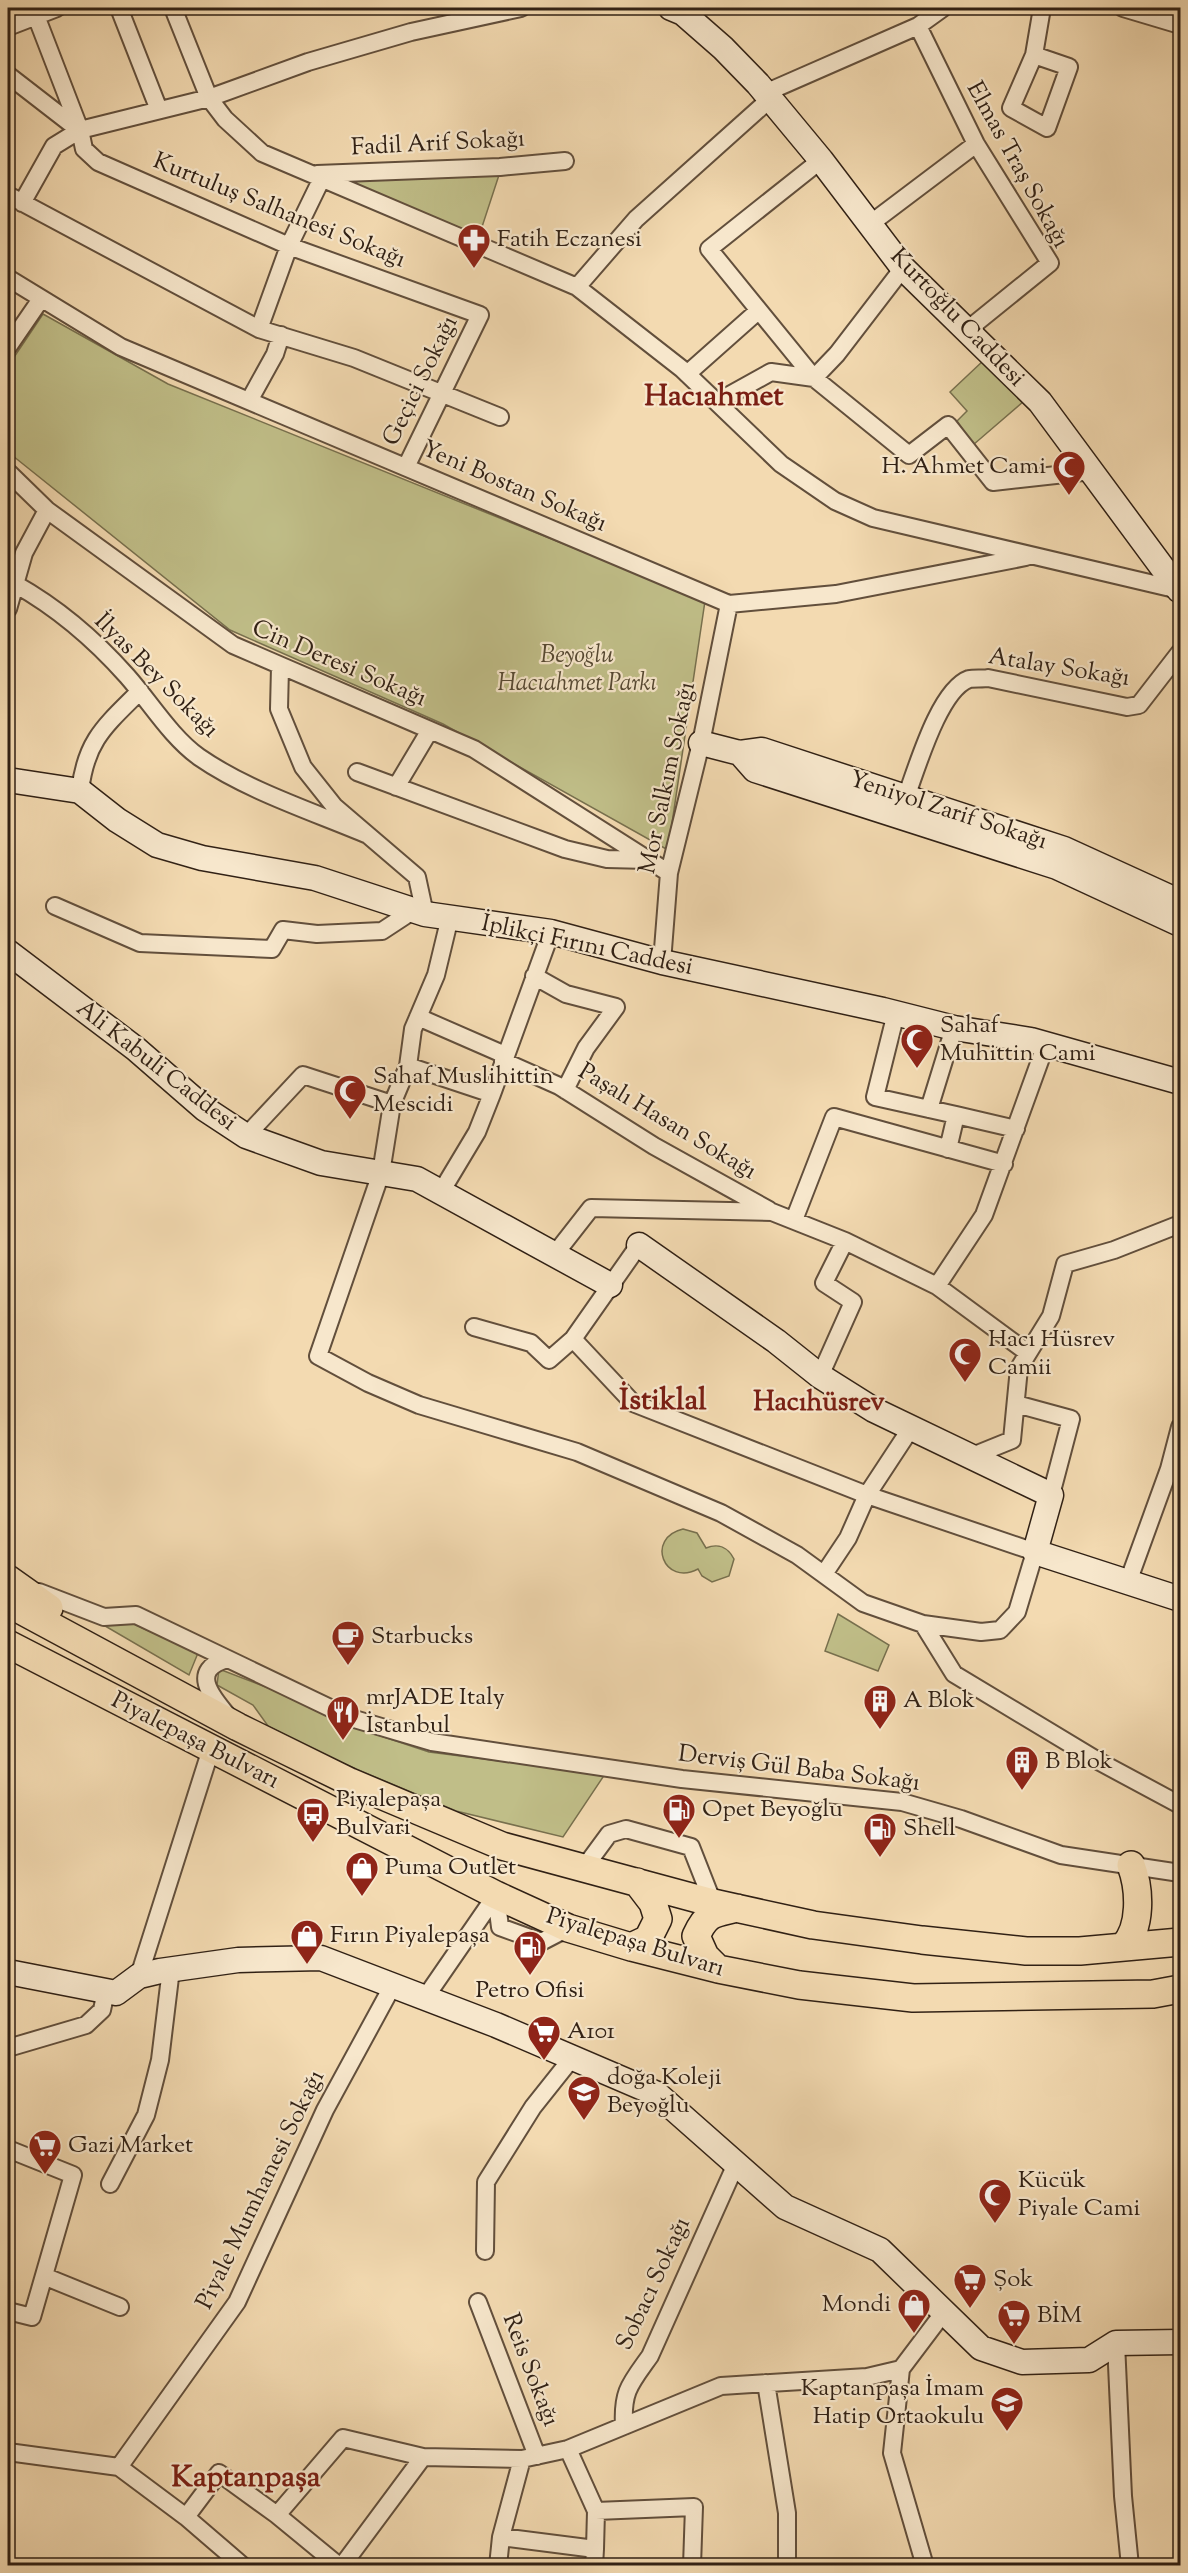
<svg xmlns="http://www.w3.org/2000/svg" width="1188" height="2573" font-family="'Sorts Mill Goudy',serif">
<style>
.green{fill:#c0be88;stroke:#78704e;stroke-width:1.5}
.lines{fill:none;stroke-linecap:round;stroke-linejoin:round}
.street-casing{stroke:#624f3c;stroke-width:20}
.secondary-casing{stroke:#312115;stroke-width:27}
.primary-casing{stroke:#312115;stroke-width:30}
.street{stroke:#f7e7cc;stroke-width:16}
.secondary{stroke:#f7e7cc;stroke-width:24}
.primary{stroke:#f3dab1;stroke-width:27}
.labels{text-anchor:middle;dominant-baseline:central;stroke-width:4.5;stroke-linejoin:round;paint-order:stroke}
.street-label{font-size:24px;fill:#312115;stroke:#f7e7cc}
.poi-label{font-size:24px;fill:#312115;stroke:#f7e7cc;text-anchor:start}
.park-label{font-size:24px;font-style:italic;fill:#554832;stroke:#f7e7cc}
.quarter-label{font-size:27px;font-weight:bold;fill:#7a1f14;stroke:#f7e7cc}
.district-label{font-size:30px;font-weight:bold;fill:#7a1f14;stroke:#f7e7cc}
</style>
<rect width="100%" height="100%" fill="#f3dab1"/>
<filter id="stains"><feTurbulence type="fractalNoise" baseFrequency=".00333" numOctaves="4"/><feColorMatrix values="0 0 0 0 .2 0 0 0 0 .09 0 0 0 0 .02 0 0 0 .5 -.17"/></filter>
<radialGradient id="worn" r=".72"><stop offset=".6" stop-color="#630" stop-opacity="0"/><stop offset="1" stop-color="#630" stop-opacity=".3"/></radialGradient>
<path class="green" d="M499 175 479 236 351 183 352 178Z
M43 314 168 384 705 601 668 850 443 724 230 630 8 452V366Z
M984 360 1024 401 973 445 957 421 967 411 950 392Z
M683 1529 697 1533 706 1548C718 1543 728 1547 734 1559L729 1576 712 1582 702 1576 698 1569C664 1587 645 1538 683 1529Z
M838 1614 889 1645 878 1671 825 1651Z
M127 1621 198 1653 189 1675 100 1623Z
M219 1669 271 1689 357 1728 429 1752 605 1774 563 1837 456 1811 330 1758 268 1726 253 1705 217 1685Z"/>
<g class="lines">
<defs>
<path id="street" d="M33 8 80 130 84 149 98 162 289 246 480 315 406 467
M119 8 159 110
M173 8 209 98 225 119 262 153 577 287 682 369 781 464 835 501 873 518 1179 590
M1123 8 1180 25
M918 26 976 144 1050 263 966 331
M8 27 57 8
M1034 55 1069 67 1047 128 1011 108 1034 55 1042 8
M8 75 79 130
M765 93 918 26 943 8
M821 160 709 249 814 378 909 455 948 425 993 482 1092 471
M317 174 500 167 565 161
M8 195 259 329 354 358 500 417
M22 203 54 146 80 130 209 98 308 62 411 32 521 8
M870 224 976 144
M8 278 121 347 729 604 836 594 1026 557
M577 287 636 219 770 99
M259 329 289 246 322 178
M8 347 41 299
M687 374 758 311
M249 401 275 354 281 335
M717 402 771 372 814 378 837 354 903 268
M8 472 47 510 233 645 474 749 669 873
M15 584C56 607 95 640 127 676 150 702 171 737 199 757 248 791 314 812 368 835
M8 609 24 553 47 510
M280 667 279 709 303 767 334 806 417 877 425 914
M357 772 565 849 607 859 648 860
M396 787 430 730
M80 791C86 740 105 726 140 691
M906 797C917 768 939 690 969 679 974 678 983 679 988 678L1127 707 1139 705 1180 652
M55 906 140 943 272 949 283 930 317 934 382 931 414 910
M450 917 436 975 413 1029 408 1066 392 1104 381 1173 318 1356 368 1383 419 1405 577 1452 721 1513 797 1555 863 1603 923 1624 981 1632 1000 1630 1017 1612 1035 1552 867 1495 633 1403 573 1339
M662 962 669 873 701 743 729 604
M534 976 566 994 616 1007 586 1048 565 1090
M896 1013 875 1097 956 1115 948 1149
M418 1017 505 1055
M503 1061 559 1086 654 1146 769 1210
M408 1066 492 1094
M929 1109 954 1028
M956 1115 1016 1129
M246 1136 303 1075 392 1104
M441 1192 477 1132 492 1094 551 932
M794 1220 834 1117 1004 1164
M555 1254 591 1208 772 1212 845 1241 937 1286 1028 1353
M937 1286 984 1215 1046 1044
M474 1327 531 1343 549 1360 573 1339 639 1245
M820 1376 853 1302 824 1283 845 1241
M1016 1404 1071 1419 1051 1495
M970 1457 1012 1440 1019 1368 1051 1316 1065 1264 1114 1250 1180 1224
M824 1574 848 1538 867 1495 911 1428
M1128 1582 1169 1469 1180 1427
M39 1592 104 1617 136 1615 351 1718 432 1742 682 1779 902 1802 961 1819 1061 1855 1180 1873
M923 1624 954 1674 1100 1762 1180 1805
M227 1659C190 1670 210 1695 228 1716
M584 1868 609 1834 626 1829 691 1847 713 1903
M496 1895 500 1927 541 1942 568 1928
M139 1976 211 1749
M425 1998 496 1895
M8 2048 86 2025 102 2010 106 1991
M8 2149 73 2175 32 2317 8 2311
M110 2184 146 2115 160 2060 171 1969
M485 2251 486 2182 533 2107 572 2058
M46 2277 120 2307
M478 2302 537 2456
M1116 2343 1123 2496 1130 2566
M901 2369 892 2453 925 2566
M766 2383 787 2513V2566
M624 2426C622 2391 630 2384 650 2356L736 2164
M568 2449 596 2511 595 2549
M8 2452 119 2467 186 2517 243 2566
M119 2467 237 2302 325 2110 393 1985
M596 2511 694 2507 692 2566
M277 2515 343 2438 423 2457 522 2459 568 2449 721 2386 867 2377 901 2369 944 2312
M186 2517 219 2473 277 2515 339 2566
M501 2537 595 2549 594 2566
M342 2566 423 2457
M498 2566 501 2537 522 2459"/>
<path id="secondary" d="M671 8 683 13 723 48 758 84 821 160 903 268 1040 402 1179 590
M701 743 740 753 762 750 1064 849 1180 902
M740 753 755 770 1057 867 1180 924
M8 780 80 791 117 820 157 845 202 858 315 878 425 914 551 932 662 962 883 1010 954 1028 1031 1040 1180 1082
M8 952 136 1049 205 1109 246 1136 321 1163 417 1179 610 1285
M639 1245 776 1341 820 1376 874 1410 1051 1495 1035 1552 1180 1599
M8 1972 116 1993 139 1976 160 1971 238 1960 321 1958 496 2025 657 2094 785 2207 880 2250 981 2348 1022 2362 1089 2360 1116 2343 1180 2342"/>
<path id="primary" d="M8 1579 49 1608
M8 1603 238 1727 350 1782 502 1846 713 1903 813 1925 922 1940 1026 1951H1080L1180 1942
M8 1644 496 1895 568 1928 631 1947 718 1969 799 1985 913 1998 1153 1994 1180 1989
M631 1947 648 1939 658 1919 653 1903 637 1882
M1123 1947C1142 1928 1140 1889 1131 1865
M718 1969 705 1956 696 1936C707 1912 713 1914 737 1908"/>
</defs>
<use href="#street" class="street-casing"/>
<use href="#secondary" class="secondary-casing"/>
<use href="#primary" class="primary-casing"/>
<use href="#street" class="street"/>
<use href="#secondary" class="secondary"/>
<use href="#primary" class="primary"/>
</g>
<defs>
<symbol id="pharmacy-pin" viewBox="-11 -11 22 30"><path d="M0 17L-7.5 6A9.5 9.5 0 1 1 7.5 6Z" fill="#8f2418" stroke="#f7e7cc"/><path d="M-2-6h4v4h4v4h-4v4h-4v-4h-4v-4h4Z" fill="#fff"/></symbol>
<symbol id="mosque-pin" viewBox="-11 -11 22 30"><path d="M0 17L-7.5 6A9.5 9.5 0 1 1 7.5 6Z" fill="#8f2418" stroke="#f7e7cc"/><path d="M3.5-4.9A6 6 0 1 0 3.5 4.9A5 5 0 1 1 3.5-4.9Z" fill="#fff"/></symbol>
<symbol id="cafe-pin" viewBox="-11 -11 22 30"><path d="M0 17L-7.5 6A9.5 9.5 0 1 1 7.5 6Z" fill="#8f2418" stroke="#f7e7cc"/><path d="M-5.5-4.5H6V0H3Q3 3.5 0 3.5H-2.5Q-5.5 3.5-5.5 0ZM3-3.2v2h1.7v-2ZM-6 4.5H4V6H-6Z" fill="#fff"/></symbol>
<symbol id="building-pin" viewBox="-11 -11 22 30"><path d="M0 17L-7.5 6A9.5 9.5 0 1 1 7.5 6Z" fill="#8f2418" stroke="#f7e7cc"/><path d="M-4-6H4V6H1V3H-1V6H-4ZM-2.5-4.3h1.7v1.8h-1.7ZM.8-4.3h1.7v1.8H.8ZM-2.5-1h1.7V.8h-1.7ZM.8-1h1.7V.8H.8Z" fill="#fff"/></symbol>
<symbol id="restaurant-pin" viewBox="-11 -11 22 30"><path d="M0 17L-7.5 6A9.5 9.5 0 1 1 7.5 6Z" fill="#8f2418" stroke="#f7e7cc"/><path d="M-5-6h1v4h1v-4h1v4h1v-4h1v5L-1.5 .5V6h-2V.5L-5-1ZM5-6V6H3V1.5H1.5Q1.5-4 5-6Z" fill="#fff"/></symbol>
<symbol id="fuel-pin" viewBox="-11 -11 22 30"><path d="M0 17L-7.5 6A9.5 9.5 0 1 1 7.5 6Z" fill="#8f2418" stroke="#f7e7cc"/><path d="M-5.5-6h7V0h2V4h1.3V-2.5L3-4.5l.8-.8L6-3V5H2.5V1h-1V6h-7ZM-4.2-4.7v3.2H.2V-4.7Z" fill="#fff"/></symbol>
<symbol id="bus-pin" viewBox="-11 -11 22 30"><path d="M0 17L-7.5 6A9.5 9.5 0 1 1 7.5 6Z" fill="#8f2418" stroke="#f7e7cc"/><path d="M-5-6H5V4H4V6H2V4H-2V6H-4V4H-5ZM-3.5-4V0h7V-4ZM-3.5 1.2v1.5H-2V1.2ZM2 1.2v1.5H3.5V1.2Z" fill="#fff"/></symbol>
<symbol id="shop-pin" viewBox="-11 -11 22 30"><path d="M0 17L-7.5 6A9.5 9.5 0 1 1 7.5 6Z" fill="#8f2418" stroke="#f7e7cc"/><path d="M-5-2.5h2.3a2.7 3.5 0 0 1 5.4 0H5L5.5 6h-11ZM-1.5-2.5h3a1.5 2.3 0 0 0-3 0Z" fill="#fff"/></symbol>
<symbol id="supermarket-pin" viewBox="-11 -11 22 30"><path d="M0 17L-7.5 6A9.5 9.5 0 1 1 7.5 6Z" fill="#8f2418" stroke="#f7e7cc"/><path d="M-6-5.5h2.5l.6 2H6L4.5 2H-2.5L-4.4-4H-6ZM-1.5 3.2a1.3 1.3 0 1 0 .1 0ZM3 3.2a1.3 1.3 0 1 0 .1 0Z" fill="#fff"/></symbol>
<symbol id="school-pin" viewBox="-11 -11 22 30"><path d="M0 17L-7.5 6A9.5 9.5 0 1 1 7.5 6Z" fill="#8f2418" stroke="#f7e7cc"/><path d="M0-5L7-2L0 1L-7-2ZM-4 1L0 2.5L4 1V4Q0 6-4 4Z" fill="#fff"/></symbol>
</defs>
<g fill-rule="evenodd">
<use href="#pharmacy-pin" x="455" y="221" width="38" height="52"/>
<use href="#mosque-pin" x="1050" y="448" width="38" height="52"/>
<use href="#mosque-pin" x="898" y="1021" width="38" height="52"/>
<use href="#mosque-pin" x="331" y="1072" width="38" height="52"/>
<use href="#mosque-pin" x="946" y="1335" width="38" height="52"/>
<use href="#cafe-pin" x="329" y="1618" width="38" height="52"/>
<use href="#building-pin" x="861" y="1682" width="38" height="52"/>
<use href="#restaurant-pin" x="324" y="1693" width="38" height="52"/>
<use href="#building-pin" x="1003" y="1743" width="38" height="52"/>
<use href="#fuel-pin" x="660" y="1791" width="38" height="52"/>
<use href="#bus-pin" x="294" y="1795" width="38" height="52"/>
<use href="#fuel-pin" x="861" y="1810" width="38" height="52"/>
<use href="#shop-pin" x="343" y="1849" width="38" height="52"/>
<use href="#shop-pin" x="288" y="1917" width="38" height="52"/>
<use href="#fuel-pin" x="511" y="1928" width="38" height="52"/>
<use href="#supermarket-pin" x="525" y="2013" width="38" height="52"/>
<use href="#school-pin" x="565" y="2073" width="38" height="52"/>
<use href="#supermarket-pin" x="26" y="2127" width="38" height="52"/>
<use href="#mosque-pin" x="976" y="2176" width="38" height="52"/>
<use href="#supermarket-pin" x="951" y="2261" width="38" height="52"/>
<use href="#shop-pin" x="895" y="2286" width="38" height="52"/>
<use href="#supermarket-pin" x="995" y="2297" width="38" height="52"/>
<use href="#school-pin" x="988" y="2384" width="38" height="52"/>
</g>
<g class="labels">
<g class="street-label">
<text transform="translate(438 144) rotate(-3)">Fadil Arif Sokağı</text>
<text transform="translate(1017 165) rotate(61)">Elmas Traş Sokağı</text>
<text transform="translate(279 211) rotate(22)">Kurtuluş Salhanesi Sokağı</text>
<text transform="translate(957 318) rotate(46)">Kurtoğlu Caddesi</text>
<text transform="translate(421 381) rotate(-64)">Geçici Sokağı</text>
<text transform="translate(514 487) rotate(23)">Yeni Bostan Sokağı</text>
<text transform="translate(339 664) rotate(23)">Cin Deresi Sokağı</text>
<text transform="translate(1059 668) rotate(9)">Atalay Sokağı</text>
<text transform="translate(156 676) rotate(45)">İlyas Bey Sokağı</text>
<text transform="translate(668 778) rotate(-78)">Mor Salkım Sokağı</text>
<text transform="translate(948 811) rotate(18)">Yeniyol Zarif Sokağı</text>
<text transform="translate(587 946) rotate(12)">İplikçi Fırını Caddesi</text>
<text transform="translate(156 1066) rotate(38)">Ali Kabuli Caddesi</text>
<text transform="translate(667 1122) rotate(31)">Paşalı Hasan Sokağı</text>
<text transform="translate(195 1741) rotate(27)">Piyalepaşa Bulvarı</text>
<text transform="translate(799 1769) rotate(7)">Derviş Gül Baba Sokağı</text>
<text transform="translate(635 1943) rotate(17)">Piyalepaşa Bulvarı</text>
<text transform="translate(261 2190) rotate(-64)">Piyale Mumhanesi Sokağı</text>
<text transform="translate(654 2284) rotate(-65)">Sobacı Sokağı</text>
<text transform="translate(530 2370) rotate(69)">Reis Sokağı</text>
</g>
<g class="poi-label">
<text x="497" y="240">Fatih Eczanesi</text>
<text x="1046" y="467" text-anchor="end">H. Ahmet Cami</text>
<text x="940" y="1026">Sahaf<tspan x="940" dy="28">Muhittin Cami</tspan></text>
<text x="373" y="1077">Sahaf Muslihittin<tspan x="373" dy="28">Mescidi</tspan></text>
<text x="988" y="1340">Hacı Hüsrev<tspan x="988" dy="28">Camii</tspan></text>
<text x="371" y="1637">Starbucks</text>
<text x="366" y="1698">mrJADE Italy<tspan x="366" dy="28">İstanbul</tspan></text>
<text x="903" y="1701">A Blok</text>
<text x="1045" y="1762">B Blok</text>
<text x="336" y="1800">Piyalepaşa<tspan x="336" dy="28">Bulvari</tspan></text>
<text x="702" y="1810">Opet Beyoğlu</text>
<text x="903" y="1829">Shell</text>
<text x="385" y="1868">Puma Outlet</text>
<text x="330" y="1936">Fırın Piyalepaşa</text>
<text x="530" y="1991" text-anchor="middle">Petro Ofisi</text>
<text x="567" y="2032">A101</text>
<text x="607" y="2078">doğa Koleji<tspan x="607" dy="28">Beyoğlu</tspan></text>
<text x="68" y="2146">Gazi Market</text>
<text x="1018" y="2181">Kücük<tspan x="1018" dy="28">Piyale Cami</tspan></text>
<text x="993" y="2280">Şok</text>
<text x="891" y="2305" text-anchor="end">Mondi</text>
<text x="1037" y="2316">BİM</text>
<text x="984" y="2389" text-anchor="end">Kaptanpaşa İmam<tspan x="984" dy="28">Hatip Ortaokulu</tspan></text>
</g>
<g class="park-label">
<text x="577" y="656">Beyoğlu<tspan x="577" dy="28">Hacıahmet Parkı</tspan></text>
</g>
<g class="quarter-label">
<text x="819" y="1403">Hacıhüsrev</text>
</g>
<g class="district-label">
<text x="714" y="397">Hacıahmet</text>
<text x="663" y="1401">İstiklal</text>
<text x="246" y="2478">Kaptanpaşa</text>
</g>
</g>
<rect width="1188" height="2573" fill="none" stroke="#f3dab1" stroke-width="30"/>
<rect x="9" y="9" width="1170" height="2555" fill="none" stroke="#312115" stroke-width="3"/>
<rect x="15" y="15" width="1158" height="2543" fill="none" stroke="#312115" stroke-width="1.5"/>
<rect width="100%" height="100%" filter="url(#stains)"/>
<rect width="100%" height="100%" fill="url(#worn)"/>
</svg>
